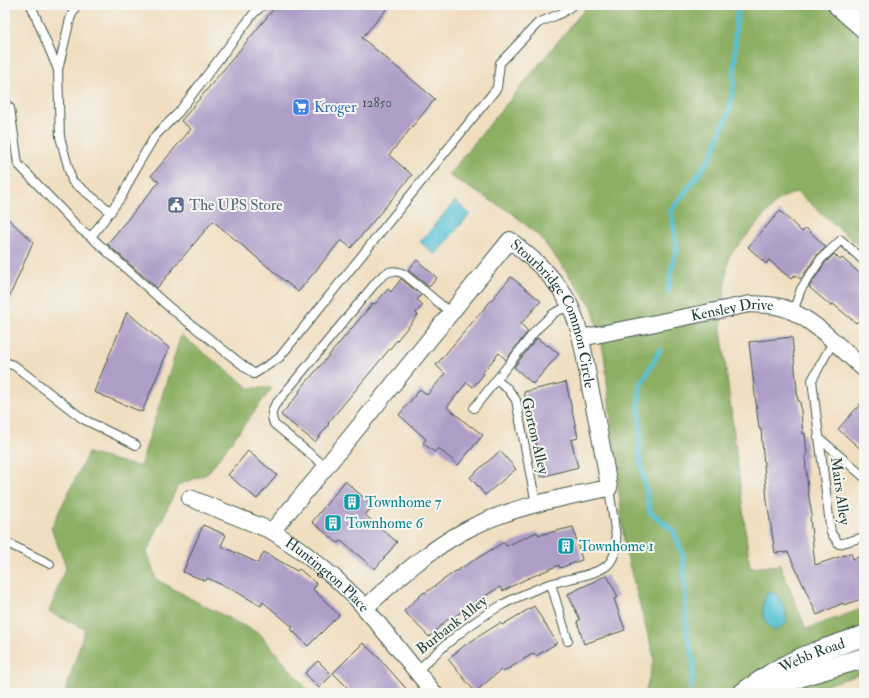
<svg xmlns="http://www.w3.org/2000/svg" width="869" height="698" font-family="'IM FELL Double Pica',serif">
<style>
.forest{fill:#8caf63;stroke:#56764c}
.water{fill:#57c1d3;stroke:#3b7f84}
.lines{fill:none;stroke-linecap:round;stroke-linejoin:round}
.stream{stroke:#57c1d3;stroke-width:5}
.building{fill:#ae9dc7}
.service-casing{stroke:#3e5549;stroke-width:10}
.minor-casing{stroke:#3e5549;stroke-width:18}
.tertiary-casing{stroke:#3e5549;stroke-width:22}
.service{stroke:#fff;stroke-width:8}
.minor{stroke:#fff;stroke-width:16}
.tertiary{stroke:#fff;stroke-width:20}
.labels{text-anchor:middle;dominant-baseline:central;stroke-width:4;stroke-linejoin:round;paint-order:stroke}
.number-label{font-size:13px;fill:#435559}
.shop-label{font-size:15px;fill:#366cbe;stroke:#f6f6f2;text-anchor:start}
.service-label{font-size:15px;fill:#4e5e75;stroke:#f6f6f2;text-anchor:start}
.street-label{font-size:15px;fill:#1f3d34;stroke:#f6f6f2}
.culture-label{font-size:15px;fill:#0d838f;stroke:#f6f6f2;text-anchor:start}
</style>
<rect width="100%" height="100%" fill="#f6f6f2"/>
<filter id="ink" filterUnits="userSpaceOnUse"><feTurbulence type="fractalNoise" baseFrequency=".025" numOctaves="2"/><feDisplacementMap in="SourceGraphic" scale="8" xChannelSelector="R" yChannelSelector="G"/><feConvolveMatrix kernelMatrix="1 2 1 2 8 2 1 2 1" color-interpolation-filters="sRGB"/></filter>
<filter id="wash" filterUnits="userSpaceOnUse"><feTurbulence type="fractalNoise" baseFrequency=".012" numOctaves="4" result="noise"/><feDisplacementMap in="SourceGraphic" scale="16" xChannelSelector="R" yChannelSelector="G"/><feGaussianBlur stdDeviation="0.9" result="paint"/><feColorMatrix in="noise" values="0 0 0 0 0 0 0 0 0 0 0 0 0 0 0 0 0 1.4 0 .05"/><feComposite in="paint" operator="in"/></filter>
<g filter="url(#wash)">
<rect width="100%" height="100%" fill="#f0dec0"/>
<path class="forest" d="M588 5H864V250L797 192 779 199 729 256 725 285 721 328 750 568 780 565 806 629 864 608V673L802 693H645L654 658 625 549 604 354 592 306 541 238 512 213 448 175Z
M181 335 249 388H272L207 474 178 485 147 552 156 579 197 602 260 634 310 693H65L85 629 49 612 66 566 51 528 88 453 140 467Z"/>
<path class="water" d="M455 201 470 214 435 255 420 242Z
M768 592 776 594 785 607 787 623 775 631C761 623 760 606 768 592Z"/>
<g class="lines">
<path class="stream" d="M668 292 671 270 677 249 671 211 710 159 730 109 734 82 736 24 739 5
M660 350 640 386 639 408 641 429 639 454 650 512 673 530 683 555 685 589 686 628 694 664 691 688"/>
</g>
<g id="blocks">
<path class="building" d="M277 5H390L362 38 435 99 389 155 412 175 351 248 341 240 298 292 213 221 157 288 107 244 159 182 151 176 191 129 181 121Z
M780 211 802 232 806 228 826 247 816 256 801 279 795 275 791 279 769 260 766 264 748 247Z
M5 216 33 242 5 307Z
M834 254 840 260 842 258 864 277V327L858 321 856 323 833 304 831 306 809 287 825 263Z
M417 260 437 278 429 287 408 270Z
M511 277 541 301 521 324 528 331 506 360 499 353 482 373 484 374 473 387 467 382 447 407 471 427V426L483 435 458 465 438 448 434 452 423 443 426 439 399 415 420 389 427 395 445 374 436 365Z
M401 279 421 295 417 300 423 305 416 313 418 315 328 423 329 424 315 442 281 415 300 392 299 391 373 303 375 304 388 289 391 292Z
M127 312 169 348 142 412 94 392Z
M792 337 798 401H800L803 434 805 433 807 456H805L808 491 812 516 810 517 815 565 851 553 853 559 864 555V598L844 605 843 603 817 615 788 552 775 553 767 501 761 429H759L749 342Z
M537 338 547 346 548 345 559 354 533 384 514 367Z
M566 382 578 438 571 440 578 467 541 477 535 454 538 453 531 415H529L524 392Z
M864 400V452L838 429Z
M248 451 277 475 257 499 228 475Z
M500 451 516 469 485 495 470 477Z
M345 481 373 506 365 515 397 542 375 569 341 541 338 543 312 522Z
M203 525 226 535 221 546 258 563 264 552 297 571 299 569 317 584 313 589 339 615 308 646 291 629 293 627 263 602 261 606 235 591 207 578 206 581 183 572Z
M573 527 582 560 560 568 559 565 524 580 503 591 500 587 475 602 450 620 449 618 429 637 404 611 424 592 425 593 453 573 504 542 506 546 537 532 539 535Z
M607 575 618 597 614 599 625 630 584 644 577 621 580 620 568 594Z
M534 606 557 643 536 656 534 653 503 672 501 670 475 692 448 659 465 645 500 623 502 625Z
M363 643 380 659 410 693H353L333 673Z
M318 661 332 675 319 688 305 673Z"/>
</g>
</g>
<g filter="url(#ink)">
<use href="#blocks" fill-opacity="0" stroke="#3e5549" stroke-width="1"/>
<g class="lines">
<defs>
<path id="service" d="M31 5 58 70
M76 5 70 19 58 70 60 137 72 181 111 212
M5 103 10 108 18 164 79 228 91 237 122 196 137 166 155 136 178 113 254 13 263 5
M91 237 169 307 254 374 279 358 497 88 500 63 538 23 562 13 573 5
M793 312 801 289 821 259 841 240 864 261
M833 342 812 380 831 533 839 544 864 537
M5 362 15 366 83 419 136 445
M496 380 508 389 516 400 536 504
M474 408 536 330 554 313 569 306
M818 437 864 477
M326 467 274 424C271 416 271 412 275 405L377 281C386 272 392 268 404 274L451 313
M5 542 50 564
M551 584 568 641
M416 672C442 647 468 624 500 606 514 598 529 592 544 586 562 579 590 577 605 567 613 562 615 552 617 544L609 488"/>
<g id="minor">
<path id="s1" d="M581 338 750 304C763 305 777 304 789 310 817 322 841 349 864 369"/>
<path id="s2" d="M190 498 272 531 299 549 336 579 357 599 376 621 434 693"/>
<path id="s3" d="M272 531 326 467 510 240C528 255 547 270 560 289 580 315 584 355 590 387 597 421 604 454 609 488 560 498 510 507 466 530 428 550 396 580 365 608"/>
</g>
<g id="tertiary">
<path d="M838 5 864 28"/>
<path id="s4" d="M743 693C752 687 762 680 771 674 800 656 833 646 864 636"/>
<path d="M758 693 808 674 864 658"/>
</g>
</defs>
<use href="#service" class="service-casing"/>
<use href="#minor" class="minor-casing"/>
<use href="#tertiary" class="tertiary-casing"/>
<use href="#service" class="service"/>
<use href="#minor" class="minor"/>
<use href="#tertiary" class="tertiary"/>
</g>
</g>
<defs>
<symbol id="supermarket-square" viewBox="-11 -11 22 22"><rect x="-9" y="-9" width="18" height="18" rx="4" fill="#3f7fe0" stroke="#f6f6f2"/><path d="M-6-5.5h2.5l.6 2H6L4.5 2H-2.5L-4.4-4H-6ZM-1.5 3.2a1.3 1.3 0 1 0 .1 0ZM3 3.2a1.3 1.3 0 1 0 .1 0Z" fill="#fff"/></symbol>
<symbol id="civic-square" viewBox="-11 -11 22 22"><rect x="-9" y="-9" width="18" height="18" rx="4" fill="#5c6f8a" stroke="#f6f6f2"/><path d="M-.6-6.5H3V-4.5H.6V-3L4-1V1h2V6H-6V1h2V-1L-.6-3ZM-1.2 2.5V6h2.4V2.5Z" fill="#fff"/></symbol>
<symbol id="building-square" viewBox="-11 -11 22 22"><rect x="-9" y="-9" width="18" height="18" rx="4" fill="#0f9aa8" stroke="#f6f6f2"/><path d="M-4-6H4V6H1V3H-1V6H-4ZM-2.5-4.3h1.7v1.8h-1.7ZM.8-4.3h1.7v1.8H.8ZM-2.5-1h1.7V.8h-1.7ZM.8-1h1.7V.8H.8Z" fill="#fff"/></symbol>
</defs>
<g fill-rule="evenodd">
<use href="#supermarket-square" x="291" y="97" width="20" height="20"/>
<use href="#civic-square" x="166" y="195" width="20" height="20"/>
<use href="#building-square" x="342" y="492" width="20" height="20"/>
<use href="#building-square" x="323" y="513" width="20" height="20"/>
<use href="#building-square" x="556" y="536" width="20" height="20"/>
</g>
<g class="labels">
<g class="number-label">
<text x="377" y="103">12850</text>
</g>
<g class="shop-label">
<text x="314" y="107">Kroger</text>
</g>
<g class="service-label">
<text x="189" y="205">The UPS Store</text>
</g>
<g class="street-label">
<text stroke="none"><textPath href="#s1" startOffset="154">Kensley Drive</textPath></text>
<text stroke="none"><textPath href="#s3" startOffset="465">Stourbridge Common Circle</textPath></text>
<text transform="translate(535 436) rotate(77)">Gorton Alley</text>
<text transform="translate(840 491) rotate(82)">Mairs Alley</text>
<text stroke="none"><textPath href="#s2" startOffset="159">Huntington Place</textPath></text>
<text transform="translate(452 625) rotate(-38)">Burbank Alley</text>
<text stroke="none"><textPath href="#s4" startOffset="79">Webb Road</textPath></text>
</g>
<g class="culture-label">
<text x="365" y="502">Townhome 7</text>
<text x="346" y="523">Townhome 6</text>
<text x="579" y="546">Townhome 1</text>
</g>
</g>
<rect width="869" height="698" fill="none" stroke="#f6f6f2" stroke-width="20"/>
</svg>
